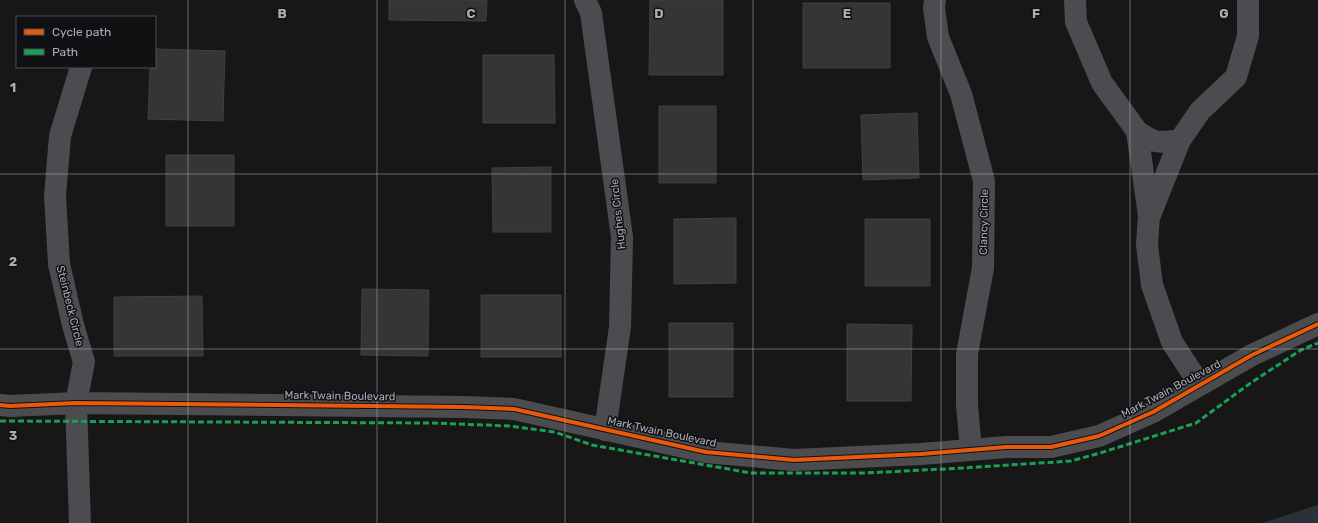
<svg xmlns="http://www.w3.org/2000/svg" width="1318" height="523" font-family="Rubik,sans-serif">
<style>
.water{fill:#2a3239}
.building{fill:#353536;stroke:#3f4043}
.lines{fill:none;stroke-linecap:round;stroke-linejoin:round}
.minor{stroke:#4b4c50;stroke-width:22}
.quiet{stroke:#1a9f57;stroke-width:3;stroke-dasharray:6 3;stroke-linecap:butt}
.cycleway-casing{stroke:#111113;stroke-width:6}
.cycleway{stroke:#e8590c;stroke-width:4}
.grid{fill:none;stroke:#a8adb8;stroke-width:1;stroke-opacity:0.55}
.labels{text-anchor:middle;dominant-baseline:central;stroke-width:3;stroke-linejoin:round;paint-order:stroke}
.street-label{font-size:11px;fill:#a8adb8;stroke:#111113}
.grid-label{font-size:13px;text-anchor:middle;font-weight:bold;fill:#a8adb8;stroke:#111113;stroke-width:3;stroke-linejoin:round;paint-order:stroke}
</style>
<rect width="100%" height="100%" fill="#171717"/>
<path class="water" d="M1318 505V523H1262Z"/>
<path class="building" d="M389 0H487L486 21 389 20Z
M650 0H723V75H649Z
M803 3H890V68H803Z
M155 49 225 51 223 121 148 119 150 67H155Z
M483 55H554L555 123H483Z
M659 106H716V183H659Z
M917 113 919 178 863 180 861 115Z
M166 155H234V226H166Z
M551 167V232H493L492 168Z
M736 218V283L674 284V219Z
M865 219H930V286H865Z
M362 289 429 290 428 356 361 355Z
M481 295H561V357H481Z
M202 296 203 356H114V297Z
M669 323H733V397H669Z
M847 324 912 325 911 401H847Z"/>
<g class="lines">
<path class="minor" d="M585 0 591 13 622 237 620 327 605 430
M935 0 934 8 938 37 961 94 984 181 983 268 967 354V405L971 450
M1075 0 1076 22 1102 83 1137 131 1149 216 1147 245 1152 285 1172 342 1200 385
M1137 131C1154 144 1160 143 1180 140
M1150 215 1180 140 1200 111 1236 77 1248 36V0
M0 405 10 406 76 403 464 407 514 409 706 452 794 460 921 454 1006 447H1051L1099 436 1153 412 1252 355 1318 324
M80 523 76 403 84 362 73 325 59 264 55 196 60 136 81 67"/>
<path class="quiet" d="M0 421 432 423 509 426 555 432 592 445 751 473H865L963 468 1071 461 1100 453 1196 423 1252 382 1301 350 1318 343"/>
<defs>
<path id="cycleway" d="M0 405 10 406 76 403 464 407 514 409 706 452 794 460 921 454 1006 447H1051L1099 436 1153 412 1252 355 1318 324"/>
</defs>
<use href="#cycleway" class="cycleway-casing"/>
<use href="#cycleway" class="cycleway"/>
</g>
<path class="grid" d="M188 0V523M377 0V523M565 0V523M753 0V523M941 0V523M1130 0V523M0 174H1318M0 349H1318"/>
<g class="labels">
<g class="street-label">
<text transform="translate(618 214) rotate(-96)">Hughes Circle</text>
<text transform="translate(984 222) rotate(-89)">Clancy Circle</text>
<text transform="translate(70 306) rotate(76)">Steinbeck Circle</text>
<text transform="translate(1171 389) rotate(-28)">Mark Twain Boulevard</text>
<text transform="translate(340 396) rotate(1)">Mark Twain Boulevard</text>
<text transform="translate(662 432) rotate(12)">Mark Twain Boulevard</text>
</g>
</g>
<g class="grid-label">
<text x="282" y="18">B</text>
<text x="471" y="18">C</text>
<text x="659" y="18">D</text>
<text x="847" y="18">E</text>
<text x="1036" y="18">F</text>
<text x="1224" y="18">G</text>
<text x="13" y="92">1</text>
<text x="13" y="266">2</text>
<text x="13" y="440">3</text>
</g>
<rect x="16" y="16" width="140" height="52" fill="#111113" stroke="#4d4f55"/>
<rect x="24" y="29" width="20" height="6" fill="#e8590c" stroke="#4d4f55"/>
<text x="52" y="36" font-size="12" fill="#a8adb8">Cycle path</text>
<rect x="24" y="49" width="20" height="6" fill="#1a9f57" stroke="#4d4f55"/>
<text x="52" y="56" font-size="12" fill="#a8adb8">Path</text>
</svg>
